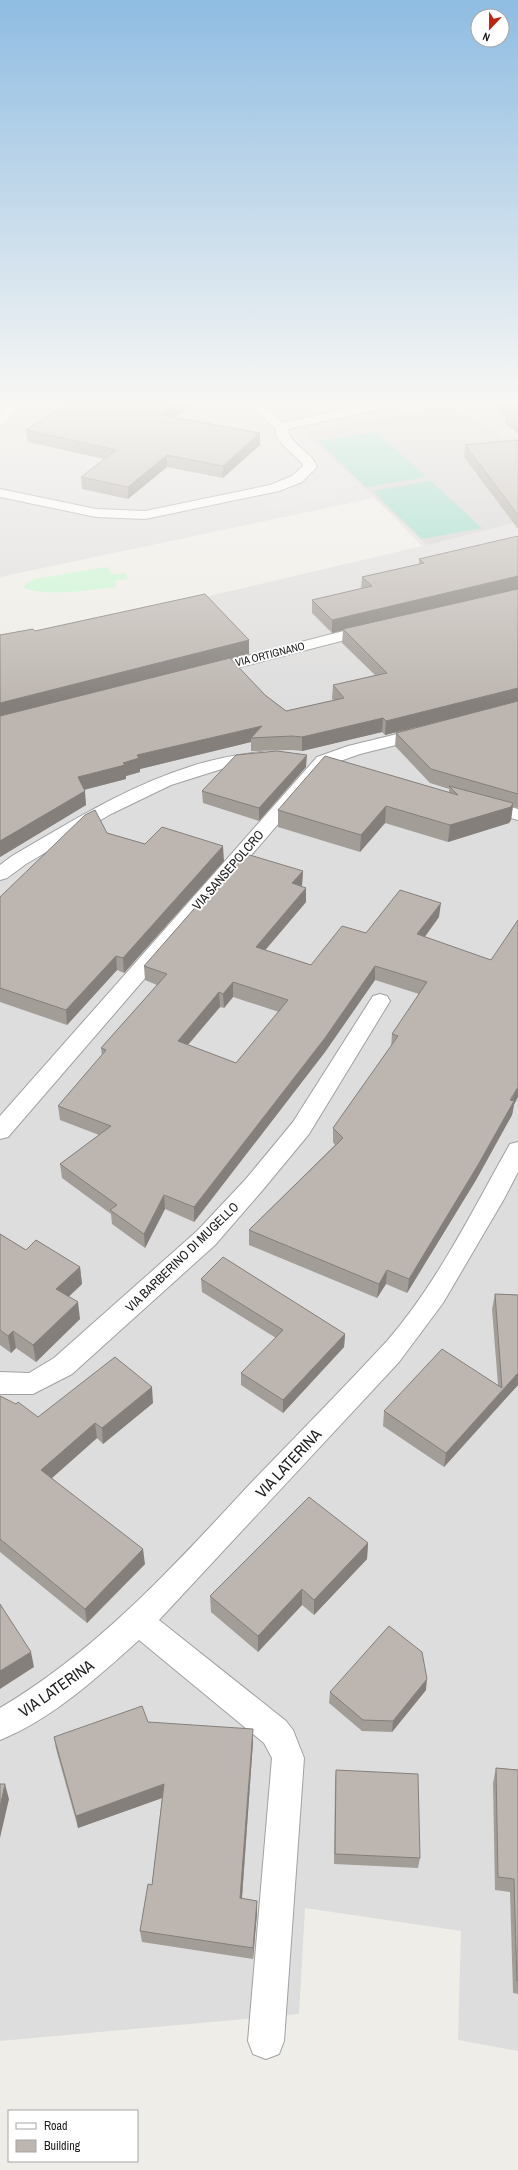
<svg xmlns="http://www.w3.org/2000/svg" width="518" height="2170" font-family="'Archivo Narrow',sans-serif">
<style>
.residential{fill:#dedddd}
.religious{fill:#cecece}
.park{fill:#c8f5d1}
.pitch{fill:#8cd7c3}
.parking{fill:#e0e0e0}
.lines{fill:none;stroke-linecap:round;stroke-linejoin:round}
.street-casing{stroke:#a1a1a1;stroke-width:2}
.street{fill:#fff;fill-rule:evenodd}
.wall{fill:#a39d97;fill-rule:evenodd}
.shaded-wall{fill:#847f7b}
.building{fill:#bdb6b0;stroke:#847f7b;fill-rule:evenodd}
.labels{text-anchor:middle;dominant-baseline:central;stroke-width:3.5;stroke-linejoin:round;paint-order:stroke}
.far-street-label{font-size:11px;fill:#202020;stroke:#fff}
.street-label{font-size:13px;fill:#202020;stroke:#fff}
.near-street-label{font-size:16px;fill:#202020;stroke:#fff}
</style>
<rect width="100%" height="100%" fill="#efede7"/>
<path class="residential" d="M0 401H518V2051L458 2040 461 1931 305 1908 299 2014 0 2041V645L422 546 374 498 0 577Z"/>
<path class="religious" d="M452 404 504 439 518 437V522L427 545 305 433Z"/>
<path class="park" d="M107 567 113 575 125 573 128 579 115 581 116 587C87 590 53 597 23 588L28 582 35 579Z"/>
<path class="pitch" d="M376 432 426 477 366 487 318 441Z
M431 481 482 528 422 539 373 491Z"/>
<path class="parking" d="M218 401H278L288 409 275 411 271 407 232 414Z
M324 476 330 481 347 477 355 485 333 490 339 496 286 507 287 509 275 511 259 496 303 487Z"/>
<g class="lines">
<defs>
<path id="street" d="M11 401H24L4 424 0 425V413Z
M243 401H257L283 423 381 401H406L400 405 288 429C290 446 312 451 317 467L302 482 279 491 145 519 96 517 0 497V489L96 509 145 511 270 485 292 476 303 466V464L283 445 277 437 275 428Z
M371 624 376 626 379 629 376 632 206 676 200 674 198 671 200 668Z
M426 727 432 728 435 732 432 736 360 754 329 765 8 1137 0 1139V1116L317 757 348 746Z
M260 752 266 753 269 757 266 761 228 767 171 785 111 814 26 864 7 878 0 880V865L12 856C69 823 126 787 189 767 212 759 236 755 260 752Z
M484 800 518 809V820L478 809 475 805 478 801Z
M380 994 387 996 390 1001 309 1134 261 1192 215 1245 72 1374 33 1394H0V1372L29 1373 54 1358 197 1231 245 1180 293 1122 373 996Z
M518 1142V1172L504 1199 443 1303 399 1362 159 1620 286 1721 293 1730 304 1758 284 2041 279 2054 266 2059 253 2054 248 2041 272 1758 264 1743 139 1640C98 1677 52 1719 0 1740V1708C98 1650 173 1567 249 1485 295 1437 342 1390 387 1341 438 1282 472 1211 510 1144Z"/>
</defs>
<use href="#street" class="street-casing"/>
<use href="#street" class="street"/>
</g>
<path class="wall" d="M71 401H198L175 417 260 433V445L223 478 167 467 128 499 82 489 81 477 104 459 28 442 26 430Z
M489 401H518V434L505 424 506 416 489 402Z
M518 440V529L464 457 465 445Z
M518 536V808L513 807 511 820 509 823 448 842 385 823 360 852 278 827V810L449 792V789L430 783 395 746 396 733 514 702 385 735 382 732 302 751 292 750 251 751V742L140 769V772L126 776V779L84 790 86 805 0 857V635L35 631 249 640V654L230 659 265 695 286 711 334 700 332 699 333 685 375 675 342 643 343 630 332 633 312 613V600L361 589 362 577 419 564V559Z
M306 767 259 821 203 803 202 791Z
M107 833 145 844 224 861 124 973 117 970 67 1025 0 1002V897Z
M303 871 302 885 301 886 306 902 265 950 311 965 366 933 439 917 425 937 514 1105 512 1115 476 1180 407 1293 386 1284 377 1298 249 1245V1230L335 1145 333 1142V1128L391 1047 392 1034 419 994 375 980 325 1052 194 1222 165 1209 145 1248 112 1224 111 1214 62 1178 60 1164 99 1135 60 1120 58 1106 102 1056 101 1048 157 985 145 980 144 966ZM233 997 279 1012 236 1063 188 1045 220 1007 224 1008Z
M0 1234 26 1250 80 1267 82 1284 69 1296 80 1319 36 1362 16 1348 11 1353 0 1345Z
M201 1279 345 1334 344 1347 283 1413 241 1385V1373L276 1338 202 1292Z
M495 1294 518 1295V1385L444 1467 383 1426 384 1411 498 1385 492 1309Z
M0 1396 38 1417 153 1403 103 1444 97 1438 52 1478 145 1564 87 1623 0 1552Z
M368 1543 367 1559 314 1615 302 1605 258 1652 211 1612 210 1596Z
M426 1690 392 1732 362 1731 329 1703 330 1692Z
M148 1722 253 1742 242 1899 257 1901V1913L253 1959 142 1942 140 1931 152 1885 162 1798 78 1828 56 1749 54 1737Z
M496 1768 518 1770V1994L513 1993 510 1892 495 1890 493 1783Z
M336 1770 420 1858 418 1868 334 1864 335 1781Z"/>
<path class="shaded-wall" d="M181 401H198L162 426 161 415Z
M260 433V445L223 478V466Z
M167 455V467L128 499V487Z
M518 576V589L332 633V620Z
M249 640V654L0 717V703Z
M518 688V702L385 735 386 721Z
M383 718 382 732 302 751V737Z
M262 726 251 738V742L140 769V772L126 776V779L79 791 78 777 123 763 137 755Z
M307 755 306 767 259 821V808Z
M85 791 86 805 0 857V841Z
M513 803 511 820 509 823 448 842 450 825Z
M386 806 385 823 360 852 361 835Z
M223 846 224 861 124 973 123 958Z
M303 871 302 885 292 897V883Z
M306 888V902L256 961V947Z
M441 903 439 917 416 948 417 934Z
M116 956 117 970 67 1025 66 1010Z
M375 966V980L325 1052 194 1222V1207Z
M233 982V997L224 1008 223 994Z
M219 992 220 1007 179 1055 178 1041Z
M518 1087V1097L514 1105 512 1115 476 1180 407 1293 409 1279Z
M164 1195 165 1209 145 1248 144 1234Z
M80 1267 82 1284 59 1306 56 1289Z
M387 1270 386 1284 377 1298 379 1284Z
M78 1302 80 1319 36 1362 33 1345Z
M13 1331 16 1348 11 1353 8 1336Z
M345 1334 344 1347 283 1413V1400Z
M518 1373V1385L444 1467 446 1453Z
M152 1387 153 1403 103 1444 102 1428Z
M95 1423 97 1438 44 1485 41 1470Z
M368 1543 367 1559 314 1615V1600Z
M143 1549 145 1564 87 1623 85 1609Z
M302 1589V1605L258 1652V1636Z
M31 1652 34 1667 0 1689V1671Z
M427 1679 426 1690 392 1732 393 1721Z
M253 1729V1742L241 1910 240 1898Z
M5 1784 9 1799 0 1838V1807Z
M164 1784 165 1797 78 1828 76 1816Z
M257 1901V1913L253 1959V1948Z"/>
<path class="building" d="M71 401H181L161 415 260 433 223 466 167 455 128 487 81 477 116 450 26 430Z
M504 401H518V421L507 412 515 411Z
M518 440V515L465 445Z
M518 536V576L332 620 312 600 372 586 362 577 424 563 419 559Z
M518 589V688L386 721 383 718 302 737 292 736 251 738 262 726 137 755 139 758 123 763 125 765 78 777 85 791 0 841V716L230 658 265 695 286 711 344 698 333 685 387 673 343 629Z
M205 594 249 640 0 703V635L33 629 35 631Z
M518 701V794L431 769 396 733Z
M277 751 307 755 259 808 202 791 236 755Z
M325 756 458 795 449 786 513 803 511 807 450 825 386 806 361 835 278 810Z
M95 810 107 833 145 844 162 827 223 846 123 958 116 956 66 1010 0 988V897L85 815Z
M243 853 303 871 292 883 306 888 256 947 311 965 342 926 366 933 400 890 441 903 417 934 491 960 518 920V1087L510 1100 514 1101 478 1165 409 1279 387 1270 379 1284 249 1230 343 1138 333 1128 398 1036 392 1034 427 982 375 966 325 1038 194 1207 164 1195 144 1234 110 1210 117 1205 60 1164 111 1126 58 1106 106 1050 101 1048 167 974 144 966ZM233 982 288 1000 236 1063 178 1041 219 992 223 994Z
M0 1234 26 1250 36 1240 80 1267 56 1289 78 1302 33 1345 13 1331 8 1336 0 1330Z
M223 1257 345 1334 283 1400 241 1373 283 1330 201 1279Z
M495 1294 518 1295V1373L446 1453 384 1411 442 1349 502 1388Z
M115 1357 152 1387 102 1428 95 1423 41 1470 143 1549 85 1609 0 1539V1396L16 1404 18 1402 38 1417Z
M309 1497 368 1543 314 1600 302 1589 258 1636 210 1596Z
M0 1604 31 1652 0 1671Z
M389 1626 422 1652 427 1679 393 1721 363 1720 330 1692Z
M142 1706 148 1722 253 1729 240 1898 257 1901 253 1948 140 1931 148 1884 152 1885 164 1784 76 1816 54 1737Z
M496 1768 518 1770V1981H517L514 1879 498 1877Z
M336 1770 418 1774 420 1858 335 1854Z
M0 1784H5L0 1807Z"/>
<linearGradient id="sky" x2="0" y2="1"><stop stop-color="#8fbce2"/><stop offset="0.57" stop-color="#f8f7f4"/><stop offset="1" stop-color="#f8f7f4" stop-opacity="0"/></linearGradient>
<rect width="518" height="705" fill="url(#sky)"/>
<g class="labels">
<g class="far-street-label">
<text transform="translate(270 654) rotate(-14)">VIA ORTIGNANO</text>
</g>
<g class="street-label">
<text transform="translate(228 870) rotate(-49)">VIA SANSEPOLCRO</text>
<text transform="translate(182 1257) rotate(-44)">VIA BARBERINO DI MUGELLO</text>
</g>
<g class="near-street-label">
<text transform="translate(288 1463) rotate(-47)">VIA LATERINA</text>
<text transform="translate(56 1688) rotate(-35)">VIA LATERINA</text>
</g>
</g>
<rect x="8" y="2110" width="130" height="52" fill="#ffffff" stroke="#a6a6a6"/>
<rect x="16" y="2123" width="20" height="6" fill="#ffffff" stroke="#a6a6a6"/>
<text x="44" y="2130" font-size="12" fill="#202020">Road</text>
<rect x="16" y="2140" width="20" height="12" fill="#bdb6b0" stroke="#a6a6a6"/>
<text x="44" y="2150" font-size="12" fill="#202020">Building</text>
<g transform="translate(490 28) rotate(202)"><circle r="19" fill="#ffffff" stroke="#a6a6a6"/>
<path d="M0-3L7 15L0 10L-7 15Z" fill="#bd2613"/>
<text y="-6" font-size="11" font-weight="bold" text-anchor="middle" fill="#202020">N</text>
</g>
</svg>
